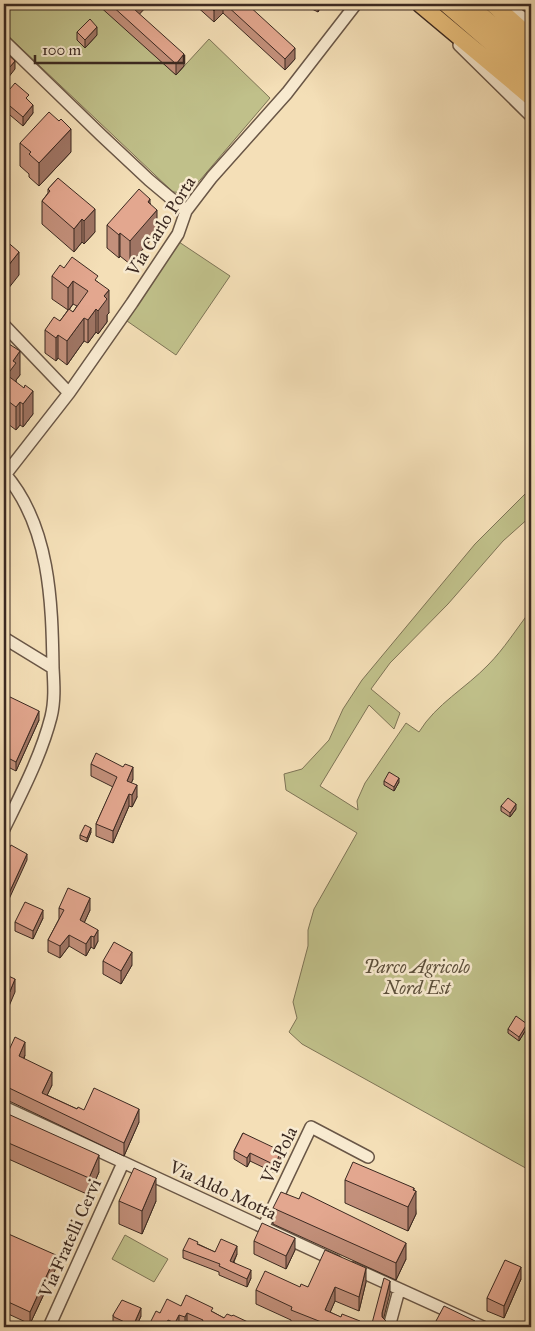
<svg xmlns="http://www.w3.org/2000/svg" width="535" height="1331" font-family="'IM FELL Great Primer',serif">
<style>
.green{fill:#c0c08a;stroke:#7e7456}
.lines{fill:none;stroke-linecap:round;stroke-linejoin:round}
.minor-casing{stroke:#695646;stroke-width:14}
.highway-casing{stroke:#3b2921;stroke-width:19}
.minor{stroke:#f8ead0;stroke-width:11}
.highway{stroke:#eac07c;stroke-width:16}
.wall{fill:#c3907b;stroke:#3b2921;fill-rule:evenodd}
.shaded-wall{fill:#9f7564;stroke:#3b2921}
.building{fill:#e3a78f;stroke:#3b2921}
.labels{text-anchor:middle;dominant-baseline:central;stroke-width:5;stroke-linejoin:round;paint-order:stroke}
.street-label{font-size:18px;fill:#3b2921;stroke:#f8ead0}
.park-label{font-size:18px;font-style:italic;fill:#5c4f3b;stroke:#f8ead0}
</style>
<rect width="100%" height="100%" fill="#f4dfb7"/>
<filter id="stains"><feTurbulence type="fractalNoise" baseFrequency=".004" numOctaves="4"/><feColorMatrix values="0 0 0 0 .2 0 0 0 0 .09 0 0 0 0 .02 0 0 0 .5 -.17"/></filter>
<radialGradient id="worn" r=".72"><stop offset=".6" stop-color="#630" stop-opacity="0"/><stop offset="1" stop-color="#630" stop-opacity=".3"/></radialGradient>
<path class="green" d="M4 4H98L176 75 209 39 270 98 189 193 173 192 4 32Z
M179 242 230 276 176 355 127 321Z
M530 489 531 516 503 541 448 604 390 663 371 689 400 713 394 729 369 705 320 786 358 810 357 801 365 783 406 723 419 732C436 704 466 688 488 665 504 649 517 628 531 610V1171L302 1044 289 1032 297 1018 293 1002 308 946V930L314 909 357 833 286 790 284 774 302 769 329 740 343 709 362 680 475 544Z
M125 1235 168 1259 154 1282 112 1259Z"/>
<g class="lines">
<defs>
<path id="minor" d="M505 4 531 24
M4 41 101 135 149 180 186 211
M459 45 531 116
M4 325 69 393
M4 473C50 525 52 602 53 668 54 685 55 701 51 717 41 756 21 794 4 829
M5 475 69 393 132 303 178 234 186 211 212 177 287 93 356 4
M4 638 53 668
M4 1107 336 1261
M263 1228 311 1127 368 1157
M353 1268 483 1327
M49 1327 123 1163
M389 1327 399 1290"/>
<path id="highway" d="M420 4 531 97
M446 4 531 77
M468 4 531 58
M493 4 531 38"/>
</defs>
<use href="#minor" class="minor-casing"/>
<use href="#highway" class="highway-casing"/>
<use href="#minor" class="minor"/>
<use href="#highway" class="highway"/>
</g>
<path class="wall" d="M97 4H149L139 14 184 66 176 75Z
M194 4H253L250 7 295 59 285 70 223 13 214 22Z
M304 4H322L318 12 304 5Z
M77 32 97 35 85 48 77 40Z
M4 96 29 101 33 113 23 126 4 110Z
M20 143 71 152 39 186 29 177V174L20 166Z
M58 178 95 232 84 244 82 242 74 252 42 224V201L48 193V189Z
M150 203 157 233 130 264 120 256 119 258 107 248V225Z
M64 268 98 282 109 313 107 315V322L98 334 96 332 88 343 84 341 67 365 58 358 56 361 45 353V330L60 321 68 310 52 299V276ZM73 304 77 306 73 312 69 310Z
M4 343 20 375 16 380V382L33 414 23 427 20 425 16 430 4 421Z
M4 704 39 720 16 771 4 765Z
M91 764 133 779 131 783 137 797 132 807 129 806 113 843 96 836V824L113 787 91 776Z
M384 781 399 782 394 791 384 785Z
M501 806 516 809 510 817 501 811Z
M91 832 87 842 80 839V835Z
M59 908 90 910 84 923 98 941 94 949 91 947 86 956 69 946 60 958 48 952V940L59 919Z
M43 918 33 939 15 931V922Z
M103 961 132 965 121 984 103 974Z
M527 1028 519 1041 508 1033V1029Z
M25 1055 24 1059 52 1085 47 1095 77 1109 139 1122 124 1156 7 1100H4V1061Z
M4 1123 99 1172 89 1195 4 1157Z
M243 1133 281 1160 275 1173 250 1161 247 1167 234 1159V1151Z
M345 1180 414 1190 416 1214 408 1231 345 1203Z
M299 1199 406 1259 396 1280 273 1224V1208Z
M119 1201H156L142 1234 119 1224Z
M4 1232 56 1268 30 1324 4 1312Z
M254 1241 295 1250 286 1269 254 1254Z
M198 1244 215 1252 237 1254 234 1262 251 1278 247 1287 219 1275V1272L183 1258V1250Z
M521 1279 504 1318 487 1311V1298Z
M366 1282 359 1311 335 1301 330 1312 360 1327H300L291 1324V1320L256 1304V1290L308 1287Z
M181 1306 213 1312 224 1318 250 1327H200L187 1321 185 1326 179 1323 177 1327H148L160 1313Z
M113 1315 141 1316 136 1327H119L114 1325 113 1323Z
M436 1321 475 1327H436Z"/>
<path class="shaded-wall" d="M138 4H149L134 20V9Z
M221 4H223V13L214 22V11Z
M318 4H322L318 12Z
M97 27V35L85 48V40Z
M295 48V59L285 70V59Z
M184 54V66L176 75V64Z
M15 61V69L4 83V74Z
M33 105V113L23 126V117Z
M71 129V152L39 186V163Z
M150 199V218L157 210V233L130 264V241L148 202Z
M95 209V232L84 244V221Z
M82 219V242L74 252V229Z
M120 233V256L119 258V235Z
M19 252V275L4 294V271Z
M73 281V304L68 311V288Z
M109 290V313L107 315V322L98 334V311L104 296Z
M96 309V332L88 343V320Z
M84 318V341L67 365V341Z
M58 335V358L56 361V338Z
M20 351V375L16 380V386L7 375 13 361Z
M33 391V414L23 427V404Z
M20 402V425L16 430V407Z
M39 711V720L16 771V762Z
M133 767V779L127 793V781Z
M399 778V782L394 791V787Z
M137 785V797L132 807V795Z
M129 794V806L113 843V831Z
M516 804V809L510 817V813Z
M91 828V832L87 842V838Z
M27 854V860L4 910V904Z
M90 898V910L80 932V920Z
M43 910V918L33 939V931Z
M98 930V941L94 949V937Z
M69 935V946L60 958V946Z
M91 936V947L86 956V944Z
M132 952V965L121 984V971Z
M15 979V992L4 1018V1006Z
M527 1024V1028L519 1041V1037Z
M25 1042V1055L19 1069V1056Z
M52 1072V1085L43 1104 42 1093Z
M139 1109V1122L124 1156V1143Z
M281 1151V1160L275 1173V1165Z
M250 1153V1161L247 1167V1158Z
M99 1155V1172L89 1195V1178Z
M156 1178V1201L142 1234V1211Z
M414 1188V1194L416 1191V1214L408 1231V1207Z
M295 1238V1250L286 1269V1256Z
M406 1243V1259L396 1280V1263Z
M237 1246V1254L230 1269V1261Z
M56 1255V1268L30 1324V1312Z
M521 1267V1279L504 1318V1306Z
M366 1268V1282L359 1311V1297Z
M251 1270V1278L247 1287V1279Z
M390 1281V1293L382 1325V1313Z
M335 1287V1301L325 1324V1310Z
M141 1308V1316L136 1327H133Z
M187 1313V1321L185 1326V1317Z
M179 1315V1323L177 1327H175V1323Z
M168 1320V1327H165Z"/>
<path class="building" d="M110 4H138L134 9 184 54 176 64Z
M207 4H221L214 11Z
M225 4H247L295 48 285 59Z
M90 19 97 27 85 40 77 32Z
M4 51 15 61 4 74Z
M15 83 29 95 26 98 33 105 23 117 4 101V96Z
M49 112 59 121 61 119 71 129 39 163 29 154 31 152 20 143Z
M58 178 95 209 84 221 82 219 74 229 42 201 50 191 48 189Z
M139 189 150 199 148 202 157 210 130 241 120 233 119 235 107 225Z
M4 239 19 252 4 271Z
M72 257 98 276 95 280 109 290 104 296 107 299 98 311 96 309 88 320 84 318 67 341 58 335 56 338 45 330 54 317 60 321 69 309 73 312 88 291 73 281 68 288 52 276 60 265 64 268Z
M4 343 8 346 9 344 20 351 13 361 16 363 7 375 24 388 25 385 33 391 23 404 20 402 16 407 4 398Z
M8 696 39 711 16 762 4 756V704Z
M96 753 123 767 125 764 133 767 127 781 137 785 132 795 129 794 113 831 96 824 117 777 91 764Z
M389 772 399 778 394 787 384 781Z
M508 798 516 804 510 813 501 806Z
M85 825 91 828 87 838 80 835Z
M11 845 27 854 4 904V858Z
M68 888 90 898 80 920 98 930 94 937 91 936 86 944 69 935 60 946 48 940 64 910 59 908Z
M25 902 43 910 33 931 15 922Z
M114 942 132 952 121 971 103 961Z
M4 974 15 979 4 1006Z
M516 1016 527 1024 519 1037 508 1029Z
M15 1037 25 1042 19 1056 52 1072 42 1093 77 1109 78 1107 84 1110 94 1088 139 1109 124 1143 7 1087H4V1061Z
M8 1114 99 1155 89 1178 4 1141V1123Z
M243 1133 281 1151 275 1165 250 1153 247 1158 234 1151Z
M353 1162 414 1188 413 1190 416 1191 408 1207 345 1180Z
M134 1168 156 1178 142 1211 119 1201Z
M281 1192 299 1199 302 1192 406 1243 396 1263 273 1208Z
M262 1223 295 1238 286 1256 254 1241Z
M4 1232 56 1255 30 1312 4 1300Z
M189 1238 198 1242 197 1244 215 1252 221 1239 237 1246 230 1261 251 1270 247 1279 219 1266 220 1264 183 1250Z
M325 1250 366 1268 359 1297 335 1287 325 1310 341 1317 342 1314 360 1321 357 1327H334L291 1310 292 1307 256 1290 265 1271 300 1287 301 1284 308 1287Z
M505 1260 521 1267 504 1306 487 1298Z
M384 1278 390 1281 382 1313V1317L386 1321 384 1327H371Z
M186 1295 213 1308 211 1311 224 1318 227 1314 232 1316 233 1315 250 1323 248 1327H200L203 1320 187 1313 185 1317 179 1315 175 1323 168 1320 165 1327H148L156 1311 160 1313 167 1299 181 1306Z
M122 1300 141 1308 133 1326 114 1317 113 1315Z
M444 1306 475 1321 472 1327H449L436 1321Z
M273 1322 284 1327H271Z"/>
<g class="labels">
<g class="street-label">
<text transform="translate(161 226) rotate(-58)">Via Carlo Porta</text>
<text transform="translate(279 1155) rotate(-64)">Via Pola</text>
<text transform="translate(223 1190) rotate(25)">Via Aldo Motta</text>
<text transform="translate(70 1238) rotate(-66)">Via Fratelli Cervi</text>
</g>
<g class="park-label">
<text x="417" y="967">Parco Agricolo<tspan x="417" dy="21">Nord Est</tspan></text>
</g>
</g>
<rect width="535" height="1331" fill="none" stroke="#f4dfb7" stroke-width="20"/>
<rect x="5" y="5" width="525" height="1321" fill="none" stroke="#3b2921" stroke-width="2.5"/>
<rect x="10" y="10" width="515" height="1311" fill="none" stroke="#3b2921"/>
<path d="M35 55v8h149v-8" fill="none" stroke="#3b2921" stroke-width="2.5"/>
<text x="42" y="55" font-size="15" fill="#3b2921" stroke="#f8ead0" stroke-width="4" paint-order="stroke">100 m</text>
<rect width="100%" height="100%" filter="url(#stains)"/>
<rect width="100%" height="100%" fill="url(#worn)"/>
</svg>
